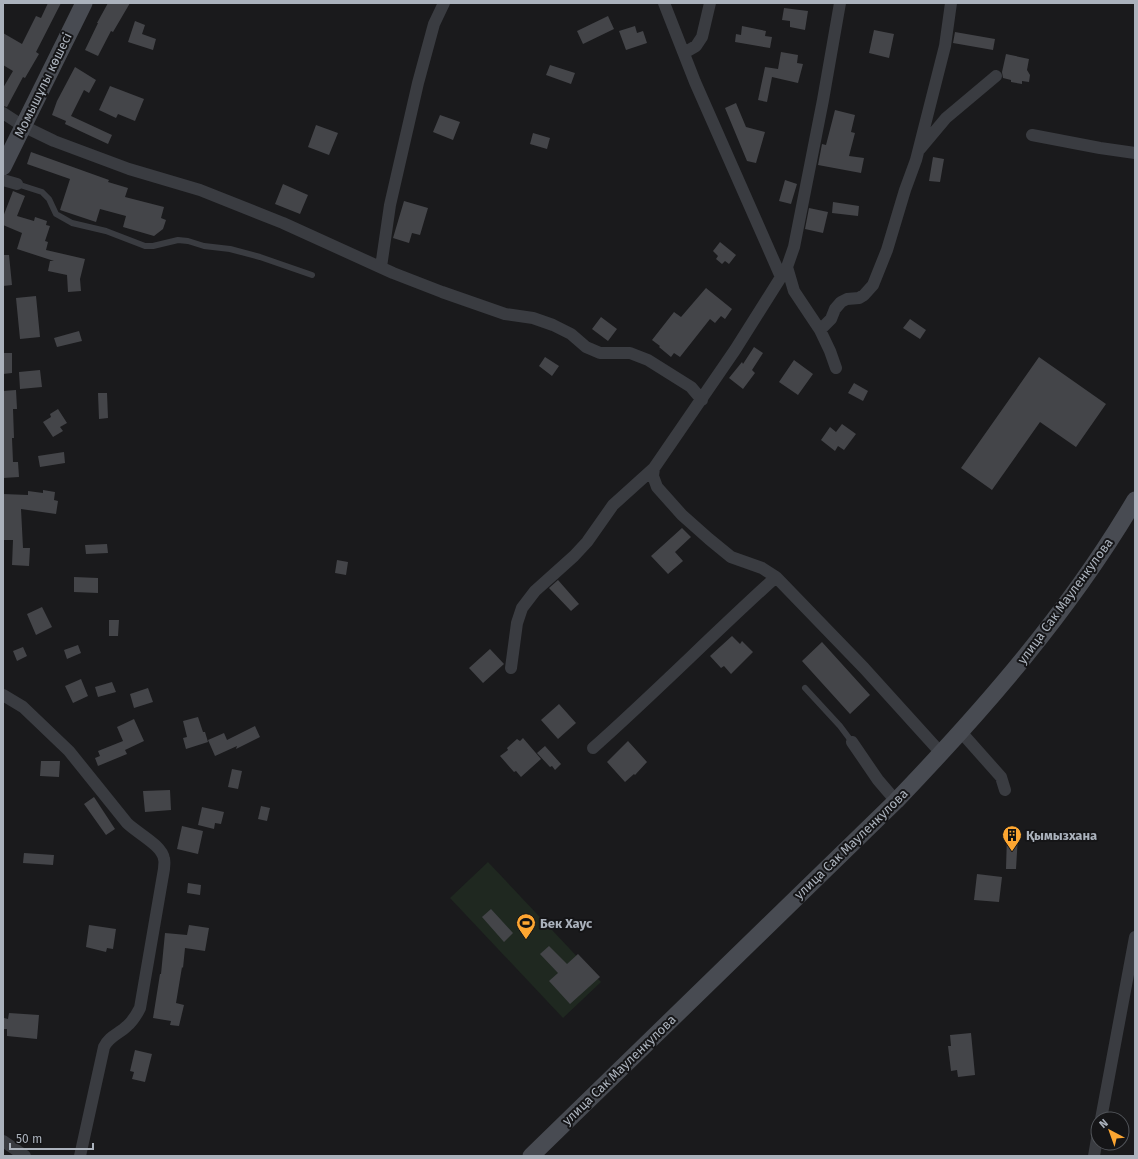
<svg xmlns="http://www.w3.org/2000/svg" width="1138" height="1159" font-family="'Fira Sans',sans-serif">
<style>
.pitch{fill:#1f2820}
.building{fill:#444549}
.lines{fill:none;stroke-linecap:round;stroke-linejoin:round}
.service{stroke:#3a3c41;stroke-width:6}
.minor{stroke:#3a3c41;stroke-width:12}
.secondary{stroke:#484b52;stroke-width:17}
.labels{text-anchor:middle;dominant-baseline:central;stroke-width:4;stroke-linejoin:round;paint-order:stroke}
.street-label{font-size:13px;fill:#abb2bc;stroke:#151517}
.poi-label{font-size:13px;font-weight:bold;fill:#abb2bc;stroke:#151517;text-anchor:start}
</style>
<rect width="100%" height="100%" fill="#1a1a1c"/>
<path class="pitch" d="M488 862 601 982 563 1018 450 898Z"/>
<path class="building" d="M48 3H61L36 52 39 54 25 78 23 77 7 107 3 106V88L13 71 3 65V33L22 44 36 16 41 18Z
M108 3H130L113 32 111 31 98 56 85 50 98 23H97Z
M784 8 808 11 805 30 790 27V21L782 20Z
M608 16 614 29 583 44 577 31Z
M135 21 145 25 142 34 156 39 153 50 128 42Z
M635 26 637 33 643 31 647 43 626 50 619 31Z
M742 26 766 31 765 36 772 37 770 48 735 42 736 34 741 35Z
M874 30 894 34 889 58 869 53Z
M955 32 995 39 993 50 953 43Z
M781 52 798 55 797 63 803 64 798 83 772 77 767 102 758 100 765 67 778 69Z
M1006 54 1029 59 1027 70 1030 75 1029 82 1022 81V84L1011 82V80L1003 78 1002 72Z
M550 65 575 73 571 84 546 75Z
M75 67 96 80 89 93 84 90 71 116 112 135 108 144 65 124 66 121 52 115 57 101Z
M110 86 144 99 135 121 118 114 116 118 99 110Z
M736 103 746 127 765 132 756 163 747 161 725 108Z
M835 110 855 115 851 132 855 133 849 156 864 158 861 173 818 165 822 144 826 145Z
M440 115 460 122 453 140 433 132Z
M316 125 338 133 329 155 308 147Z
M533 133 550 138 547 149 530 144Z
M31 152 109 180 108 182 128 188 125 197 164 207 161 218 166 220 163 229 154 236 123 227 126 216 100 209 96 222 60 210 70 179 27 164Z
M933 157 944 159 940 182 929 181Z
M785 180 797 184 791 204 779 201Z
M283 184 308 195 300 214 275 204Z
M13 191 25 196 17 216 34 221 35 217 47 221 46 225 50 226 45 241 48 242 46 250 85 259 80 279 81 291 68 292 67 275 48 271 50 261H54L17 249 22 233 3 225V217Z
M404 201 428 208 420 235 412 233 409 243 393 238Z
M833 202 859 206 858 216 832 213Z
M809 208 828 212 823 233 805 229Z
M720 242 736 255 729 264 725 261 722 264 716 259 718 256 713 251Z
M3 255H9L12 285 3 286Z
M706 288 732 309 725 319 721 316 715 323 710 319 680 357 674 353 671 357 659 347 660 346 652 340 674 312 681 317Z
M36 296 40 337 20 339 16 298Z
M601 317 617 329 608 341 592 329Z
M910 319 926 330 920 339 903 328Z
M79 331 82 341 57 347 54 338Z
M754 347 763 353 752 370 755 373 743 389 729 378 742 362 743 364Z
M3 353H12V373L3 374Z
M545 357 559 366 552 376 539 366Z
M1039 357 1106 404 1076 447 1040 422 992 490 961 468Z
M794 360 813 374 798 395 779 382Z
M40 370 42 387 20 389 19 372Z
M854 383 868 391 863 401 848 393Z
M16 390 17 409H13L14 438H12L13 462H18L19 477 3 478V391Z
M98 393H107L108 418 99 419Z
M58 409 67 423 60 427 63 431 53 437 43 422 51 417 50 414Z
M842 424 856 434 844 450 838 446 835 451 821 440 830 427 836 432Z
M64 452 65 463 40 467 38 456Z
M43 490 55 492 54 500 58 501 56 514 21 509 23 548H30L29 566 12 565 13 540H3V494L28 495V491L43 493Z
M682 528 691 537 675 552 683 561 668 574 651 556Z
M107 544 108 553 86 554 85 545Z
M337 560 348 562 346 575 335 573Z
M74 577 98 578V593L74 592Z
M558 580 579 604 571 611 549 588Z
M42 607 52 627 36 635 27 614Z
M109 620H119L118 636H109Z
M732 636 740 644 742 641 753 652 731 674 724 666 721 668 710 656Z
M822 642 870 695 850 714 802 661Z
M78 645 81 653 67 659 64 650Z
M23 647 27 656 17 661 13 651Z
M490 649 504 664 483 683 469 668Z
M81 679 88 696 73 703 65 686Z
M112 682 116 692 98 697 95 687Z
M148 688 153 702 134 708 130 694Z
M559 704 576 723 558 739 541 720Z
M198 717 203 732H205L208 742 186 749 183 738 187 737 183 721Z
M134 719 144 741 125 750 127 754 98 766 95 758 100 756 98 751 123 741 117 727Z
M255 726 260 737 236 749 237 746 215 756 208 740 224 733 227 740Z
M523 738 541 759 521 777 516 771 514 772 500 756 508 750 507 748 517 739 520 741Z
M628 741 647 762 635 775 634 774 625 782 607 762Z
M545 746 561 764 555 770 552 766 550 767 537 753Z
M41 761H60L59 777 40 776Z
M232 769 242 771 238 789 228 787Z
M170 790 171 810 145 812 143 791Z
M94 797 115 829 106 835 84 804Z
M261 806 270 808 267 821 258 819Z
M202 807 224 812 221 824 215 823 214 829 198 825Z
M182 826 203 831 198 854 177 849Z
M1007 835H1018L1016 869H1006Z
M24 853 54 855 53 865 23 863Z
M977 874 1002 877 999 902 974 900Z
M188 883 201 885 200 895 187 893Z
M491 909 513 933 504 942 482 917Z
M89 925 116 929 113 949 107 948 106 952 86 947Z
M189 925 209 928 205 951 185 948 183 968 182 967 176 1003 184 1005 179 1026 170 1025 171 1021 153 1018 160 974H161L165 933 187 935Z
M549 946 567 964 578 954 600 977 570 1004 549 981 558 973 540 954Z
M9 1013 39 1015 37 1039 7 1036V1029H3L4 1018 8 1019Z
M971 1033 975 1075 958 1077 957 1070 951 1071 948 1046H951L950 1035Z
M135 1050 152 1054 145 1082 132 1079 134 1072 130 1071Z"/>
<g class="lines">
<path class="service" d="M17 184 42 192 49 199 56 214 72 223 106 231 145 246H153L178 240 188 241 204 246 230 249 260 257 312 275
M805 688 840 726 852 742"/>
<path class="minor" d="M664 3 695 82 781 277
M684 53 696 46 702 37 710 3
M3 113 23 126 54 141 129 169 200 190 283 223 393 273 442 292 505 314 533 318 553 325 571 334 586 347 600 353H630L648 360 691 387 702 400
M1032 135 1100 148 1135 153
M920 149 946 118 996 76
M3 180 17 184
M381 267 390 205 418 83 434 24 444 3
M787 267 794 291 820 330 830 351 836 368
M820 330 831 319 835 309 841 302 847 299 859 298 864 295 873 285 887 250 905 190 916 160 945 46 951 3
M654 468 653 476 657 487 682 515 709 539 731 557 762 568 776 577 864 668 941 753
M511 668 517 623 522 608 535 591 574 556 587 542 613 505 654 468 735 350 781 277 787 267 794 247 823 100 840 3
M3 695 23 707 69 751 127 823C137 833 162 845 164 859 165 862 164 866 164 869L140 1008C137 1014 133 1021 127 1026 119 1034 109 1036 104 1047L80 1156
M961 732 1001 777 1005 790
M852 742 878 780 896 801
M593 748C655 693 714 633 776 577
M1101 1119 1135 937
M3 1141 25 1156
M1094 1156 1098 1133"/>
<path class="secondary" d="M3 167 84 3
M531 1156 896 801C985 708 1069 612 1135 500"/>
</g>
<defs>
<symbol id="building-pin" viewBox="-11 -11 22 30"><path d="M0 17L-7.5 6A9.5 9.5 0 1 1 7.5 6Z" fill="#fda631" stroke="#151517"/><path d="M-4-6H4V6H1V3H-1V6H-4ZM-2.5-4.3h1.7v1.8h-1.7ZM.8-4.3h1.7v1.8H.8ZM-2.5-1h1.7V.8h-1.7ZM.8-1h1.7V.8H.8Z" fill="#111"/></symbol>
<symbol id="stadium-pin" viewBox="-11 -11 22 30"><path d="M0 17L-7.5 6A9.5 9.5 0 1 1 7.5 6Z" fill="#fda631" stroke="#151517"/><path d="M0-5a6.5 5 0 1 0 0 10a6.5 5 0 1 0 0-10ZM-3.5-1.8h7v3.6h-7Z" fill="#111"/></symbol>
</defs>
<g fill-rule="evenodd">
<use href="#building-pin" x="1001" y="824" width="22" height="30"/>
<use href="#stadium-pin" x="515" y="912" width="22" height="30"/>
</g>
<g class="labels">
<g class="street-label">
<text transform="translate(43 85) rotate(-64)">Момышұлы көшесі</text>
<text transform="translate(1065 601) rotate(-54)">улица Сак Мауленкулова</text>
<text transform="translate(851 844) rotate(-44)">улица Сак Мауленкулова</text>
<text transform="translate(619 1070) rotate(-44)">улица Сак Мауленкулова</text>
</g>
<g class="poi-label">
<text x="1026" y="835">Қымызхана</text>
<text x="540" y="923">Бек Хаус</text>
</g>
</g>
<rect width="1138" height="1159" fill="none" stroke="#abb2bc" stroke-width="8"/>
<g transform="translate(1110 1131) rotate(319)"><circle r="19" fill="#151517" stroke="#515459"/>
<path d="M0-3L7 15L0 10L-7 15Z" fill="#fda631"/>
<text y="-6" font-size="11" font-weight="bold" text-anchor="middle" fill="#abb2bc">N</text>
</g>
<path d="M10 1143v6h83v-6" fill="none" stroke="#abb2bc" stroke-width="2"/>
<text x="16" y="1143" font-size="12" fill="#abb2bc" stroke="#151517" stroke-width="3" paint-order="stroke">50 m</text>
</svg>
